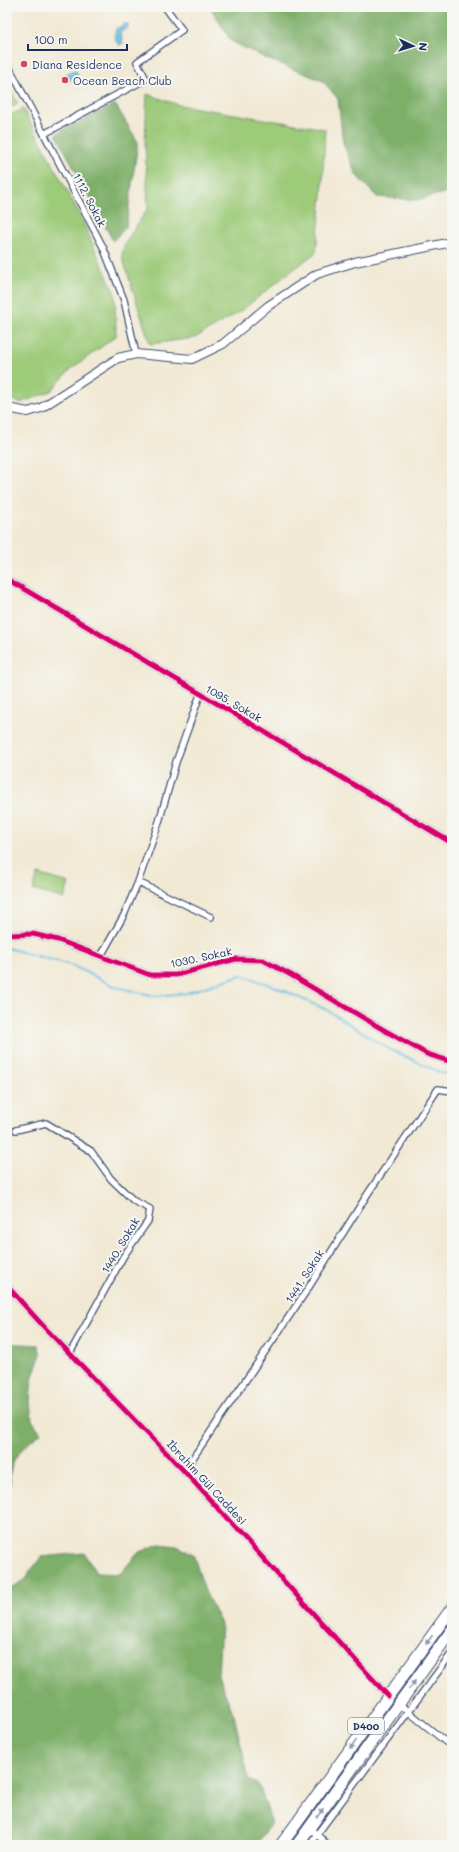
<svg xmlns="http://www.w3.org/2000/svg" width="459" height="1852" font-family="Mali,sans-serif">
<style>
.green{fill:#9dcb79;stroke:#5c7d6c}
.forest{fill:#7eaf69;stroke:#4c6f64}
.water{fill:#65bee3;stroke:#4076a0}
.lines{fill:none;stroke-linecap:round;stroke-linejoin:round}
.stream{stroke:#65bee3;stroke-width:2}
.street-casing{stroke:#3b4b70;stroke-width:8}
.secondary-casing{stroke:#3b4b70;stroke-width:10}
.highway-casing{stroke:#3b4b70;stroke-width:13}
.street{stroke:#fff;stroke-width:5.5}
.secondary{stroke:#fff;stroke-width:8}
.highway{stroke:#fff;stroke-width:11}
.cycleway-casing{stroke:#f6f6f2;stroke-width:8}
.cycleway{stroke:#d6006c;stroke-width:5}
.oneway{fill:#8d97ae}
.poi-dot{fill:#d1495b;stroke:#f6f6f2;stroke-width:1.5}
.labels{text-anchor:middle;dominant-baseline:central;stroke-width:4;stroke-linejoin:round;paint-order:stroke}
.shield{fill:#f6f6f2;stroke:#5d6b8a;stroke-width:1}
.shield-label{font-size:10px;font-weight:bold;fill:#1b2f5e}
.poi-label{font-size:11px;fill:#1b2f5e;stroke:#f6f6f2;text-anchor:start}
.street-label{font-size:11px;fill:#1b2f5e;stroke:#f6f6f2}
</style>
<rect width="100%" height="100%" fill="#f6f6f2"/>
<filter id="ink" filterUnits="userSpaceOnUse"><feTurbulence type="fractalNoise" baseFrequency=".025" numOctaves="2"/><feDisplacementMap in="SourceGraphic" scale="8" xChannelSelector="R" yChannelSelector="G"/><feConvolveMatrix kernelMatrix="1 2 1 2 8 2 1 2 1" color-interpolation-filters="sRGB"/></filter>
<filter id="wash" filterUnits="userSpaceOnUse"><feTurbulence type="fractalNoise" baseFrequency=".012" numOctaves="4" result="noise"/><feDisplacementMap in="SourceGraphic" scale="16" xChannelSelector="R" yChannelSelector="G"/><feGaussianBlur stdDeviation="0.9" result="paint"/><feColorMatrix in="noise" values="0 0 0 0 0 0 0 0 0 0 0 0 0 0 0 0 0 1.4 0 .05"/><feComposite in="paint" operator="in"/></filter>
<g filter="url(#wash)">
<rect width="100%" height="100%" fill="#f1e9d4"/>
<path class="green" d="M7 83 18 104 7 109Z
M147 94 179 105 325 129 322 196 316 252 238 313 195 338 150 344 122 256 124 245 148 208 145 143Z
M23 109 78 211 115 294 116 336 71 369 51 391 20 403 7 397V117Z
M38 874 69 883 64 899 33 890Z"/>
<path class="forest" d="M210 7H452V191L416 200 377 197 356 175 343 143 338 99 323 81 265 58 231 41Z
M115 104 138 142 126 227 113 241 56 134Z
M7 1343 38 1345 41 1354 32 1379 30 1401 32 1420 41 1433C30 1442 14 1453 11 1469 9 1479 13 1482 7 1493Z
M159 1544 177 1546 193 1554 205 1591 221 1624 218 1676 234 1715 249 1780 259 1785 272 1823 256 1845H7V1591L24 1580 41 1557 84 1553 96 1573 120 1574 138 1553Z"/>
<path class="water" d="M125 24H128V27L120 33 123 43 119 45 114 37 116 29Z
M75 70 78 76 65 82 62 76Z"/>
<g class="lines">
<path class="stream" d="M7 948 71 965 116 987 155 996 187 993 241 975 276 987 327 1010 389 1049 442 1073 452 1074"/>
</g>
</g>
<g filter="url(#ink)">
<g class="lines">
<defs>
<path id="street" d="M7 63 103 247 124 300 136 354
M44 134 146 79 137 62 182 30 165 7
M7 579 452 843
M138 882 211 917
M7 935 33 934 58 940 150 975H176L236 959 263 960 291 975 384 1030 427 1054 452 1062
M101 956 124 915 138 882 159 822 176 762 200 695
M16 1130 46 1123 91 1151 111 1179 134 1201 150 1209 148 1221 123 1257 70 1353
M7 1286 46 1329 184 1471 388 1696
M184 1471 307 1290 367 1195 438 1089 452 1091
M399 1704 452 1747
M314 1832 328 1845
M309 1845 452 1653"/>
<path id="secondary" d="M7 408 28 412 41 408 118 358 136 354 192 359 223 344 268 306 317 274 355 262 452 242"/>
<path id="highway" d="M281 1845 452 1608
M297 1845 452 1630"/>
</defs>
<use href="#street" class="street-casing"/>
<use href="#secondary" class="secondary-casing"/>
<use href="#highway" class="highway-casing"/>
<use href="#street" class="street"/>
<use href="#secondary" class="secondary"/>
<use href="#highway" class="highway"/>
<defs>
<path id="cycleway" d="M7 579 452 843
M7 935 33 934 58 940 150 975H176L236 959 263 960 291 975 384 1030 427 1054 452 1062
M7 1286 46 1329 184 1471 388 1696"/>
</defs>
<use href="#cycleway" class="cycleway-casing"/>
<use href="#cycleway" class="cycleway"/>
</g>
<defs><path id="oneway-solid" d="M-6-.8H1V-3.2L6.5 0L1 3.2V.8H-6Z"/></defs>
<g class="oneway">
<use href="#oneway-solid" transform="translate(429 1640) rotate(126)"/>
<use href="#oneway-solid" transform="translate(412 1685) rotate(-54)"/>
<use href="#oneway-solid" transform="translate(353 1745) rotate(126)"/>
<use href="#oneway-solid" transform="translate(320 1813) rotate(-54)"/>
</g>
</g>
<g class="poi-dot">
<circle cx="24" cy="64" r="4"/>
<circle cx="65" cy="80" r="4"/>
</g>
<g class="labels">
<rect class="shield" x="348" y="1718" width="36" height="16" rx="3"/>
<g class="shield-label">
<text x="366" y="1726">D400</text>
</g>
<g class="poi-label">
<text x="32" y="64">Diana Residence</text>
<text x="73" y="80">Ocean Beach Club</text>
</g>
<g class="street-label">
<text transform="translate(90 200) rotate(63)">1112. Sokak</text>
<text transform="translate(234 703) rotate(30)">1095. Sokak</text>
<text transform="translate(201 957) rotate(-12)">1030. Sokak</text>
<text transform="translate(120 1245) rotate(-59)">1440. Sokak</text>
<text transform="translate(304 1276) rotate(-57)">1441. Sokak</text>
<text transform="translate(207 1482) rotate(47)">Ibrahim Gül Caddesi</text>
</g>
</g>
<rect width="459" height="1852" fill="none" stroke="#f6f6f2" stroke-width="24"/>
<g transform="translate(413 46) rotate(94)" stroke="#f6f6f2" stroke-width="3" paint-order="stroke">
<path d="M0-3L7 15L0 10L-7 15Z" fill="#1b2f5e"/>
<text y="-6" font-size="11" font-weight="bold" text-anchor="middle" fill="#1b2f5e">N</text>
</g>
<path d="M28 44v6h99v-6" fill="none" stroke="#1b2f5e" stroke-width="2"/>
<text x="34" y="44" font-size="12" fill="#1b2f5e" stroke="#f6f6f2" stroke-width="3" paint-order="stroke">100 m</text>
</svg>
